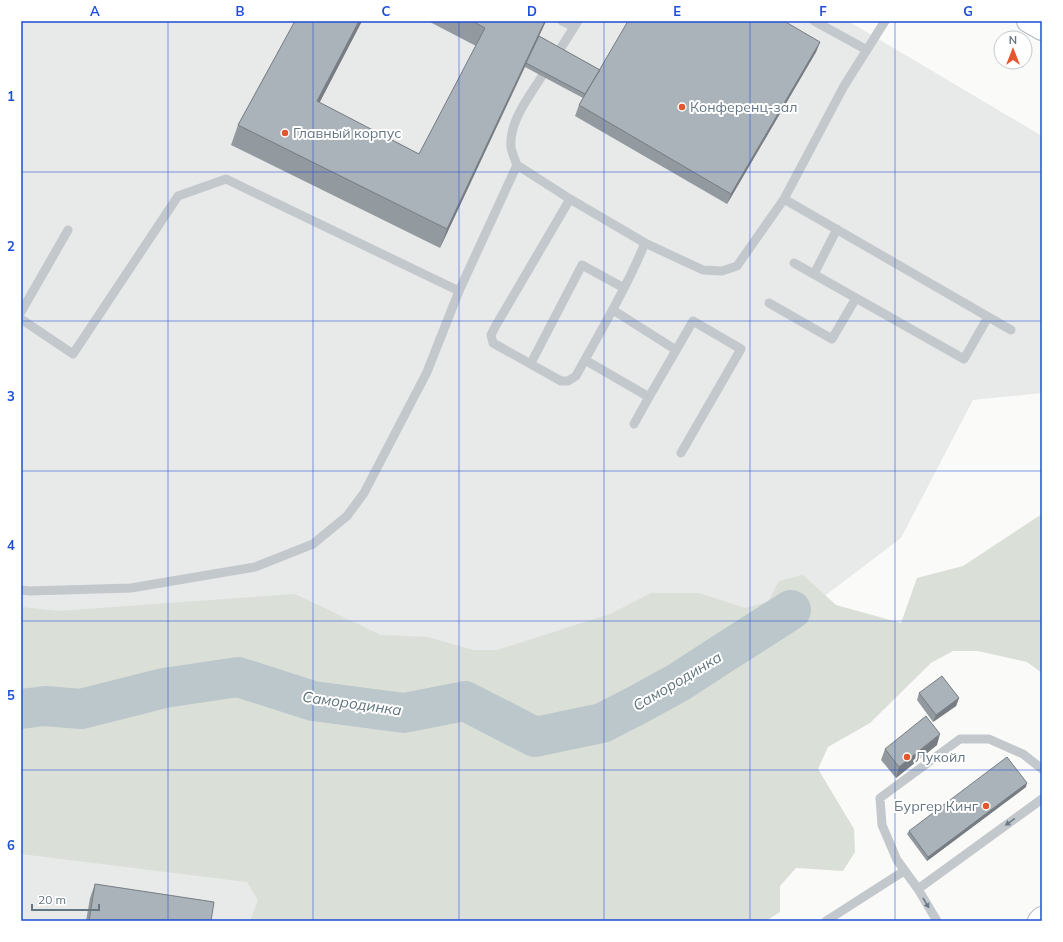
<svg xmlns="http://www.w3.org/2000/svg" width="1063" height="942" font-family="Mulish,sans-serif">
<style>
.built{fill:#e8e9e9}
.green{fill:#dadfd7}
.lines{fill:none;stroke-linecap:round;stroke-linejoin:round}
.river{stroke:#bbc7cb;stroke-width:40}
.secondary-casing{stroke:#b3babf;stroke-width:24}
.primary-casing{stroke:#b5babe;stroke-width:24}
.service{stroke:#c3c8cc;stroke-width:9}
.secondary{stroke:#fff;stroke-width:22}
.primary{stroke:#fff;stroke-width:22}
.wall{fill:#929a9f}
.shaded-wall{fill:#777d82}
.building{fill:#aab3b9;stroke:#777d82}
.oneway{fill:#6a7a87}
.grid{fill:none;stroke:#1d4ed8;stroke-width:1;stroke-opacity:0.55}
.poi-dot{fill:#e4572e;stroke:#fff;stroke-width:1.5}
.labels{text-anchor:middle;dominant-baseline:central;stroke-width:4;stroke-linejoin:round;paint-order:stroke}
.poi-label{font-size:14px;fill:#657683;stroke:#fff;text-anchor:start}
.water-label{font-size:15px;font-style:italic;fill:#60757c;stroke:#fff}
.neatline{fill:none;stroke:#1d4ed8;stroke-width:1.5}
.grid-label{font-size:13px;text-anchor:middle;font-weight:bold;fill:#1d4ed8}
</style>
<rect width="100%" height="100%" fill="#fafaf8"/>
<path class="built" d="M21 21H848L1042 136V393L973 400 901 538 396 921H21Z"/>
<path class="green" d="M1042 514V673L1027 662 978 651H953L931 663 870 723 828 747 818 769 854 829 855 852 843 871 796 868 780 886V912L766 921H250L258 900 247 882 21 854V607L59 611 295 594 381 635 428 637 473 650H497L610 614 651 593H699L745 608 768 602 779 581 803 575 836 605 901 623 917 578 963 566Z"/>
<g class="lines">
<path class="river" d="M21 709 45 706 81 709 164 688 238 677 313 701 404 713 465 701 535 737 602 723 639 704 679 682 722 654 791 610"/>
<defs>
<path id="secondary" d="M1028 21 1042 29"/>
<path id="primary" d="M1039 921 1042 918"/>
</defs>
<use href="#secondary" class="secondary-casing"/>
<use href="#primary" class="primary-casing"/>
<path class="service" d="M562 21 574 27
M814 21 867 50
M559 51 578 21
M517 165C515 160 512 153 511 147 509 121 529 97 542 76
M570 199 495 327 491 335 493 343 561 381H568L576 376C600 332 626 289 645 243
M784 199 1011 330
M794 263 964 359 988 317
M814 274 837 229
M459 291 517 165 570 199 645 243 703 270 722 271 737 266 784 199 844 86 885 21
M769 303 832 339 856 298
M613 310 676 350
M21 312 68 230
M21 319 73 354 178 196 226 179 459 291 427 372 364 493 347 516 313 544 255 567 131 588 30 591 21 590
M585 360 649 397 693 321 741 349 681 453
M531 363 582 265 624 288
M634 424 649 397
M918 889 897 860 882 825 880 798 960 739H989L1023 754 1042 769
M826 921 904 871
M937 921 918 889 1042 799"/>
<use href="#secondary" class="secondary"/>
<use href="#primary" class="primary"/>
</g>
<path class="wall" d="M295 21H362L319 103 419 154 476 46 428 21H546L539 36 600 70 820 42 816 52 727 204 575 116 579 105 583 98 525 67 440 248 231 145 238 125Z
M919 693 959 698 956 706 933 722 917 700Z
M937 745 896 778 881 760 885 749Z
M1026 787 927 861 907 834 909 831Z
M95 884 211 921H86L90 898Z"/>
<path class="shaded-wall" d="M359 21H362L310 121 317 101Z
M545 21H546L440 248 447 229Z
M820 42 816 52 727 204 731 194Z
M959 698 956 706 933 722 936 715Z
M940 734 937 745 896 778 899 767Z
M1027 783 1026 787 927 861 928 857Z"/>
<path class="building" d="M295 21H359L317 101 419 154 485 28 472 21H545L447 229 238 125Z
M628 21H784L820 42 731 194 579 105Z
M539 36 600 70 585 94 526 63Z
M942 676 959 698 936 715 919 693Z
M926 716 940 734 899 767 885 749Z
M1007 757 1027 783 928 857 909 831Z
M95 884 214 902 211 921H89Z"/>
<defs><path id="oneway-solid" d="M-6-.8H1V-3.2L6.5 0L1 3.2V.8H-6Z"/></defs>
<g class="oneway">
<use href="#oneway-solid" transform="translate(1010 822) rotate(144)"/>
<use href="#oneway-solid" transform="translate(926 903) rotate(59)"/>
</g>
<path class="grid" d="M168 21V921M313 21V921M459 21V921M604 21V921M750 21V921M895 21V921M21 172H1042M21 321H1042M21 471H1042M21 621H1042M21 770H1042"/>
<g class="poi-dot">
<circle cx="682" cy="107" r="4"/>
<circle cx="285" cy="133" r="4"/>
<circle cx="907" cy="757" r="4"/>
<circle cx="986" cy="806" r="4"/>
</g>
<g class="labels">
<g class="poi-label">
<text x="690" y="107">Конференц-зал</text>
<text x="293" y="133">Главный корпус</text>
<text x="915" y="757">Лукойл</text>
<text x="978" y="806" text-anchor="end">Бургер Кинг</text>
</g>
<g class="water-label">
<text transform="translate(677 681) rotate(-31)">Самородинка</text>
<text transform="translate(352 703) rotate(8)">Самородинка</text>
</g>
</g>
<rect width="1063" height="942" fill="none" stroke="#ffffff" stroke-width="44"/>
<g transform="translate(1013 50)"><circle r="19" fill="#ffffff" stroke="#c1c8cd"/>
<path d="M0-3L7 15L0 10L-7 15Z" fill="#e4572e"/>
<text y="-6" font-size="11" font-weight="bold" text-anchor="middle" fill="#657683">N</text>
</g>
<path d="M32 904v6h67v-6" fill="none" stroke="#657683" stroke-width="2"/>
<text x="38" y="904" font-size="12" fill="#657683" stroke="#ffffff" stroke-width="3" paint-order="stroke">20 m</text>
<rect x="22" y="22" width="1019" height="898" class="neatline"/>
<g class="grid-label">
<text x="95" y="16">A</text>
<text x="240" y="16">B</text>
<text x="386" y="16">C</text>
<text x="532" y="16">D</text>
<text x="677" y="16">E</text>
<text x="823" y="16">F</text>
<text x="968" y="16">G</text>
<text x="11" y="101">1</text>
<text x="11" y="251">2</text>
<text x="11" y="401">3</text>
<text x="11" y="550">4</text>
<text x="11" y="700">5</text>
<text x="11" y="850">6</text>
</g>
</svg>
